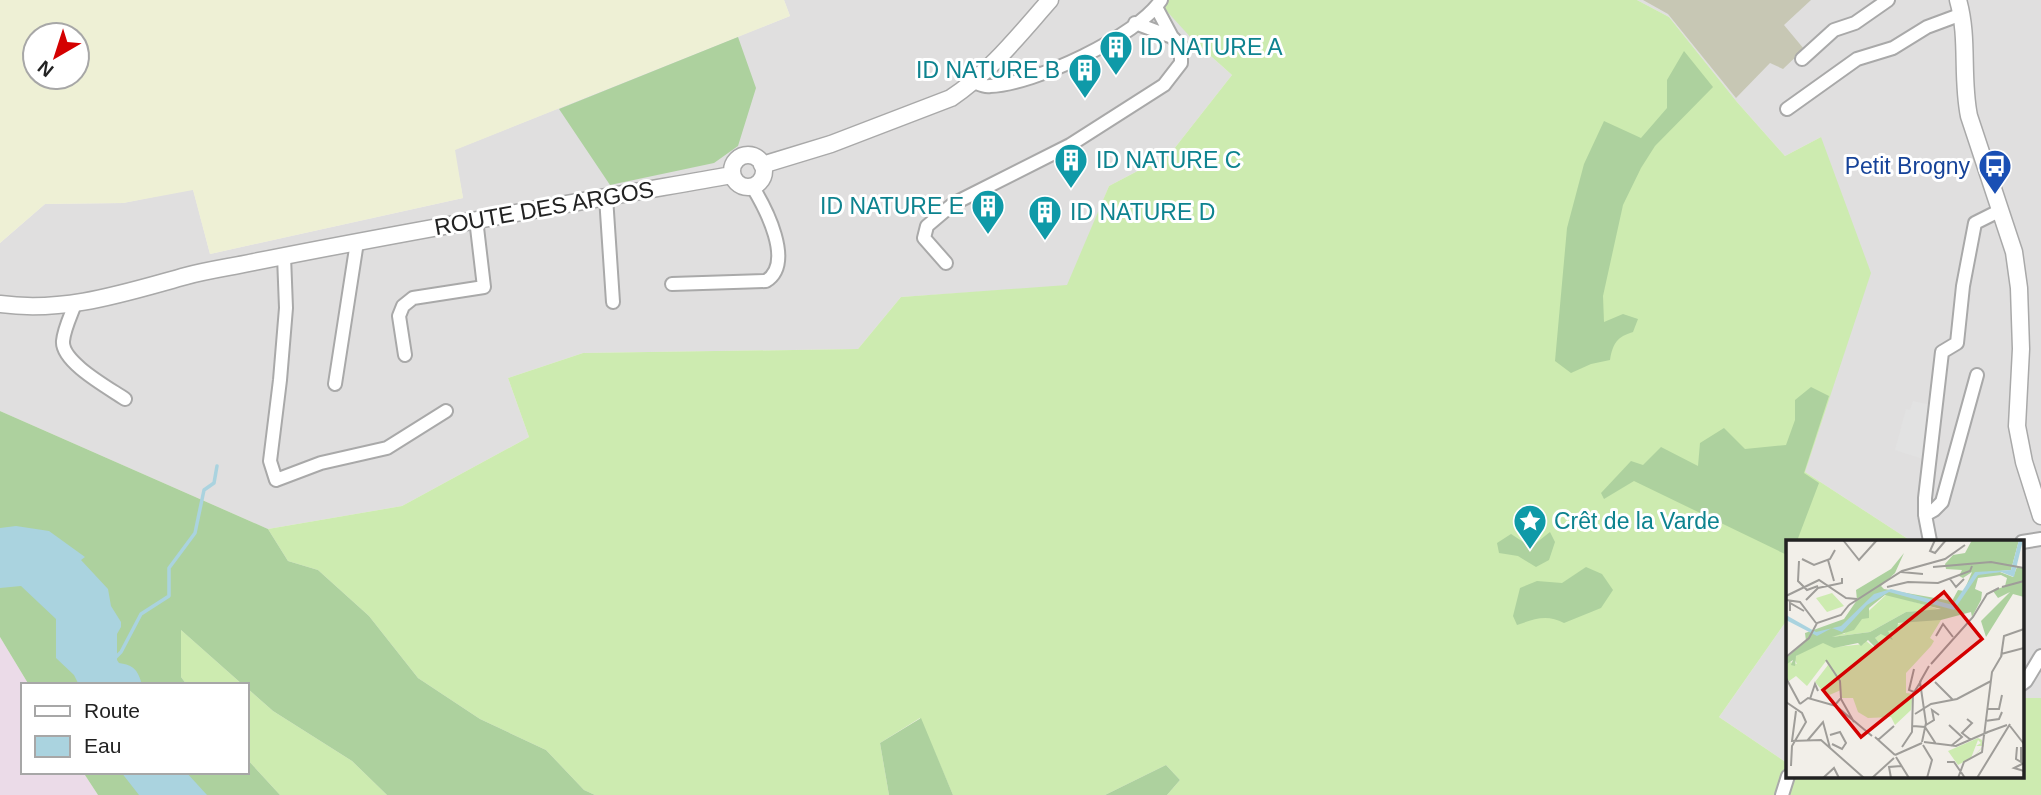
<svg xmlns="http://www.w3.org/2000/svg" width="2041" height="795" font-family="Helvetica,sans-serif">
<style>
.residential{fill:#e0dfdf}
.industrial{fill:#ebdbe8}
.construction{fill:#c7c7b4}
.farmland{fill:#eef0d5;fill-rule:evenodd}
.grass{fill:#cdebb0}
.forest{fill:#add19e}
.parking{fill:#e2e2e2}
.water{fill:#aad3df}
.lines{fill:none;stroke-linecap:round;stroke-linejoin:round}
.stream{stroke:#aad3df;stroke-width:3.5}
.minor-casing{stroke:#a9a9a9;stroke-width:16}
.tertiary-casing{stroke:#a9a9a9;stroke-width:19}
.minor{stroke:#fff;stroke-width:12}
.tertiary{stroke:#fff;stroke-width:16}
.labels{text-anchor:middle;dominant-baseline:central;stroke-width:6;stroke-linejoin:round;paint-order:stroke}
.culture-label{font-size:23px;fill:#0d838f;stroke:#fff;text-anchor:start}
.transit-label{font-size:23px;fill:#164399;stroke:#fff;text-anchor:end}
.street-label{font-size:23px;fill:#222;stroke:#fff}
.inset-road{fill:none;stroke:#9f9d99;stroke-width:2}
.view{fill:#d40000;fill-opacity:0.15;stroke:#d40000;stroke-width:3.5}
.inset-edge{fill:none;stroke:#222;stroke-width:3.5}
</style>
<rect width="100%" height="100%" fill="#f2efe9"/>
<path class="residential" d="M784 0H1167L1194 41 1232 75 1170 154 1109 186 1068 286 901 297 858 349 583 353 508 378 529 437 402 506 268 529 0 411V243L45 204 123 203 193 189 210 254 463 198 454 150 790 16Z
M1637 0H2041V698H2022V541H1911L1805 472 1821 137 1785 156 1737 102 1669 17Z
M1787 620V763L1719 717Z"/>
<path class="industrial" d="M0 637 29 685H23V772H83L98 795H0Z"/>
<path class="construction" d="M1643 0H1811L1784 25 1804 49 1783 69 1770 63 1736 98 1668 14Z"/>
<path class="farmland" d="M0 0H784L790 16 455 150 463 198 210 254 193 190 123 203 45 204 0 243ZM77 35V77H35V35Z"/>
<path class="grass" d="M1167 0H1637L1669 17 1737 102 1785 156 1821 137 1871 273 1805 472 1911 541H1787V620L1719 717 1787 763V776H2022V698H2041V795H1167L1180 780 1166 765 1105 795H953L920 718 880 743 889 795H595L584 790 546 750 480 719 418 678 369 616 318 570 288 561 268 529 402 506 529 437 508 378 583 353 858 349 901 297 1067 285 1109 186 1170 154 1232 75 1194 41 1162 6Z
M180 629 243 685H187L181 677Z
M247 688 273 711 352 761 387 795H280L247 759Z"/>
<path class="forest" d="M738 37 756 88 738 146 714 163 610 185 559 109Z
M1684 51 1713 87 1655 146 1641 168 1623 205 1603 296 1604 322 1623 314 1638 319 1633 332C1617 337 1613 343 1610 360L1591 364 1571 373 1555 361 1567 228 1584 164 1604 121 1641 138 1667 108V80Z
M1811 387 1829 396 1804 473 1819 483 1797 541H1787V555L1634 481 1604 499 1601 493 1631 461 1643 465 1661 447 1698 466 1700 443 1724 428 1745 449 1786 445 1795 420V400Z
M0 411 268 529 288 561 318 570 369 616 418 678 480 719 546 750 584 790 595 795H387L352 761 273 711 247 688V685H243L181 630V677L187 685H29L0 637Z
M1550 532 1555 542 1549 560 1536 567 1518 556 1499 553 1497 543 1511 534 1531 547Z
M1586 567 1602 574 1613 590 1601 608 1564 623C1547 614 1534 619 1517 625L1513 616 1520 588 1537 581 1562 583Z
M921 718 953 795H889L880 743Z
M247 759 280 795H98L83 772H247Z
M1166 765 1180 780 1167 795H1105Z"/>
<path class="parking" d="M1913 401 1936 406 1929 461 1895 450 1906 409 1910 410Z"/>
<path class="water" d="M16 526 49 531 85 557 81 560 108 589 111 606 121 622V627L117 634V660L119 663C134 665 138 670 142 685H79L74 675 56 658V619L21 586 0 588V528Z
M121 772H186L207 795H139Z"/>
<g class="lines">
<path class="stream" d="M113 660 121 652 141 614 169 596V568L195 533 204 490 214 483 217 466"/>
<defs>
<path id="minor" d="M1156 7 1172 37
M1802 59 1834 30 1855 23 1888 0
M974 82C979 84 984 87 990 86 1033 85 1138 36 1161 0
M1787 109 1857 59 1893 48 1927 27 1962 14
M606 197 613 302
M284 256 286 308 280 380 270 461 276 480 321 463 387 448 446 411
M946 263 924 238 927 226 953 204 1070 145 1164 85 1181 63V46L1172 37 1135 23
M672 284 766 281C795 263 765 207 752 186
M75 304C71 315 64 329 63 341 61 362 109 388 125 399
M405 355 399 316 403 306 413 298 484 287 476 219
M335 384 357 242
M1925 515 1934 510 1942 502 1977 375
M1930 541 1925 515V498L1942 352 1957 343 1963 286 1975 223 1999 211
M2022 542 2041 539
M2022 684 2026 681 2041 656
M1782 795 1788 776"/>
<path id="tertiary" d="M1958 0C1969 38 1961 77 1969 116L2014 252 2019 288 2021 349 2017 426 2024 462 2041 516
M732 171a16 16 0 1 1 32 0a16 16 0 1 1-32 0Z
M762 165 831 144 951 98C990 72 1019 35 1050 0
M0 304C65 313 124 293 186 276 208 270 231 267 254 262 413 230 572 203 732 175"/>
</defs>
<use href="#minor" class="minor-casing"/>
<use href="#tertiary" class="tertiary-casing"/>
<use href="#minor" class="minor"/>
<use href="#tertiary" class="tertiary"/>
</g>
<defs>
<symbol id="building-pin" viewBox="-11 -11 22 30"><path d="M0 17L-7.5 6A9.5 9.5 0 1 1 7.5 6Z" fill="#0f9aa8" stroke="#fff"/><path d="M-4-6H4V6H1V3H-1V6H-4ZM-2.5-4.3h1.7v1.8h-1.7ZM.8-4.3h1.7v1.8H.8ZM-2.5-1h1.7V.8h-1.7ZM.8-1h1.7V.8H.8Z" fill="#fff"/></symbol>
<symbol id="bus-pin" viewBox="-11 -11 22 30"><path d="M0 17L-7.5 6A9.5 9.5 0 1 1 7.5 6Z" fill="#1a4fb4" stroke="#fff"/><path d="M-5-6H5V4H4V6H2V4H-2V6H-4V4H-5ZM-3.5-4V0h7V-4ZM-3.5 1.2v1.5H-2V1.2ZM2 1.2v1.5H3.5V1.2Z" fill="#fff"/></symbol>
<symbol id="sight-pin" viewBox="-11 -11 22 30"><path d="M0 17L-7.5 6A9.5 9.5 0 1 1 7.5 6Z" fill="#0f9aa8" stroke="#fff"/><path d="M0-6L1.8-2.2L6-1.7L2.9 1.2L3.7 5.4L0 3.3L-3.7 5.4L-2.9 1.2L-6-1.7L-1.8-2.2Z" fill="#fff"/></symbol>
</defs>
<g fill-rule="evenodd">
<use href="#building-pin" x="1097" y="28" width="38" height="52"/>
<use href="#building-pin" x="1066" y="51" width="38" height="52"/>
<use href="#building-pin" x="1052" y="141" width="38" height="52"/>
<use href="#bus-pin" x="1976" y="147" width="38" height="52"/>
<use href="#building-pin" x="969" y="187" width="38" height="52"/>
<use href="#building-pin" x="1026" y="193" width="38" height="52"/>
<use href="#sight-pin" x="1511" y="502" width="38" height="52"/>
</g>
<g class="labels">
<g class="culture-label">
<text x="1140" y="47">ID NATURE A</text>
<text x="1060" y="70" text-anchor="end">ID NATURE B</text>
<text x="1096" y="160">ID NATURE C</text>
<text x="964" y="206" text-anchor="end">ID NATURE E</text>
<text x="1070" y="212">ID NATURE D</text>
<text x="1554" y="521">Crêt de la Varde</text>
</g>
<g class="transit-label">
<text x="1970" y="166">Petit Brogny</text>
</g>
<g class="street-label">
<text transform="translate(544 208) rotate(-10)">ROUTE DES ARGOS</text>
</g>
</g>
<g transform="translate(1786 540)">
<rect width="238" height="238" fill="#f2efe9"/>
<path d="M46 53 58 66 41 72 30 58ZM101 54 156 70 120 72 84 92 46 97 50 92 58 94ZM139 79 155 80 144 98 148 101 145 106 120 133V153L127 154 125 170 109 185 105 177 82 178 72 172 67 158H56L55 150 41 156 29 142 42 125 40 121 21 146 10 136 3 141 0 137V121L11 124 8 118 20 108 37 102 50 107 78 104 79 100 90 109 89 98 110 84ZM192 198 196 200 198 206 187 217 197 206H190L195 203 192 200 185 218 172 225 162 211Z" fill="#cdebb0"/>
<path d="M186 0H233L225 30 190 33 214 32 227 37 231 27 238 28V57L227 54 200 97 195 81 224 52 212 58 207 51 219 46 221 38 215 35 192 38 189 49 196 52 195 60 186 77 185 72 155 80 112 83 111 89 102 91 107 100 95 94 89 98 93 103 91 109 82 100 75 106 72 103 48 108 37 103 10 116 9 126 5 125 7 120 1 124 0 118 20 101 19 93 58 79 71 60 70 50 105 29 118 13 109 33 95 46 98 49 166 61 172 50 178 51 186 32 177 38 173 36 176 30 160 29 159 24 167 15 179 13ZM99 55 155 69 120 72 84 92 46 97 68 90 76 79 83 78V68Z" fill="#add19e" fill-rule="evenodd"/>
<path d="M233 0H237L228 37 215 32 192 35 168 70 103 52 81 65 56 92 46 88 31 96 0 80V75L30 92 55 86 88 54 105 49 167 65 189 32 225 30Z" fill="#aad3df"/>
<path class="inset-road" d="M57 0 73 20 91 0M149 0 144 11 149 13 160 0M16 19 28 25 44 19 49 10M42 20 48 41M13 21 12 41 21 50 32 46M147 27 205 22 238 28M115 32 137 34M164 39 170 47 178 39M101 47 122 42 152 43 184 31 186 26M216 47 238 41M0 56 33 40 60 58 71 59M0 60 14 62 30 83M20 60 32 48 56 43V38M63 65 116 31 159 19 179 5M4 71V63L18 71M150 96 157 84 167 97M215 114 238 108M0 117 23 98 31 83 55 75 63 65M215 117 218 96 238 89M40 120 54 141 55 158 49 165M145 124 187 77 201 54 213 48M128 129 123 150 128 152M0 138 14 164M149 142 167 160M24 159 29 144 32 151M55 159 68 182M0 162 16 173 20 182 6 206 5 226M14 164 22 158 50 166 86 196M202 169H213L216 155M10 171 6 201 35 200 78 238M129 174 145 164 171 159 205 141M181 179 186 183 176 193 185 200M199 181 213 179 216 172M140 185 148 180 146 170 153 175M163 185 176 197 165 206M127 186 139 187 150 204M224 186 238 204M199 193 221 185M44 195 54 192 60 203 56 209 46 204M198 196 206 132 216 115M89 197 109 215M92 200 108 186M21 201 37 182 44 208M136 202 140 183 134 142 143 126M138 202 170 206 202 192M137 205 146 220 141 238M116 207 126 192 127 154 135 141M231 207 230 219 235 222V207M109 215 136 203M110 217 123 238M161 222H168L179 238M238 223 228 228 238 231M37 238 48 228 53 238M86 238 108 218M105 238 103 227 115 226M172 238 178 222 196 212 198 195M191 238 224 184"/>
<path class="view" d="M158 52 196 99 75 197 37 150Z"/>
<rect width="238" height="238" class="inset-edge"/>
</g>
<rect x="21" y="683" width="228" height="91" fill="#ffffff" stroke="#a7a7a7" stroke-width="2"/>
<rect x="35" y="706" width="35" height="10" fill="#ffffff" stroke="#a7a7a7" stroke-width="2"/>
<text x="84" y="718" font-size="21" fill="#222222">Route</text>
<rect x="35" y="736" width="35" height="21" fill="#aad3df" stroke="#a7a7a7" stroke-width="2"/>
<text x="84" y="753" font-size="21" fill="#222222">Eau</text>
<g transform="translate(56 56) rotate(219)"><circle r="33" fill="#ffffff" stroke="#a7a7a7" stroke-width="2"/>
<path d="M0-5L12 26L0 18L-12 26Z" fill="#d40000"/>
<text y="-10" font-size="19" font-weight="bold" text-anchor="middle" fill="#222222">N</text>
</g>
</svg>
